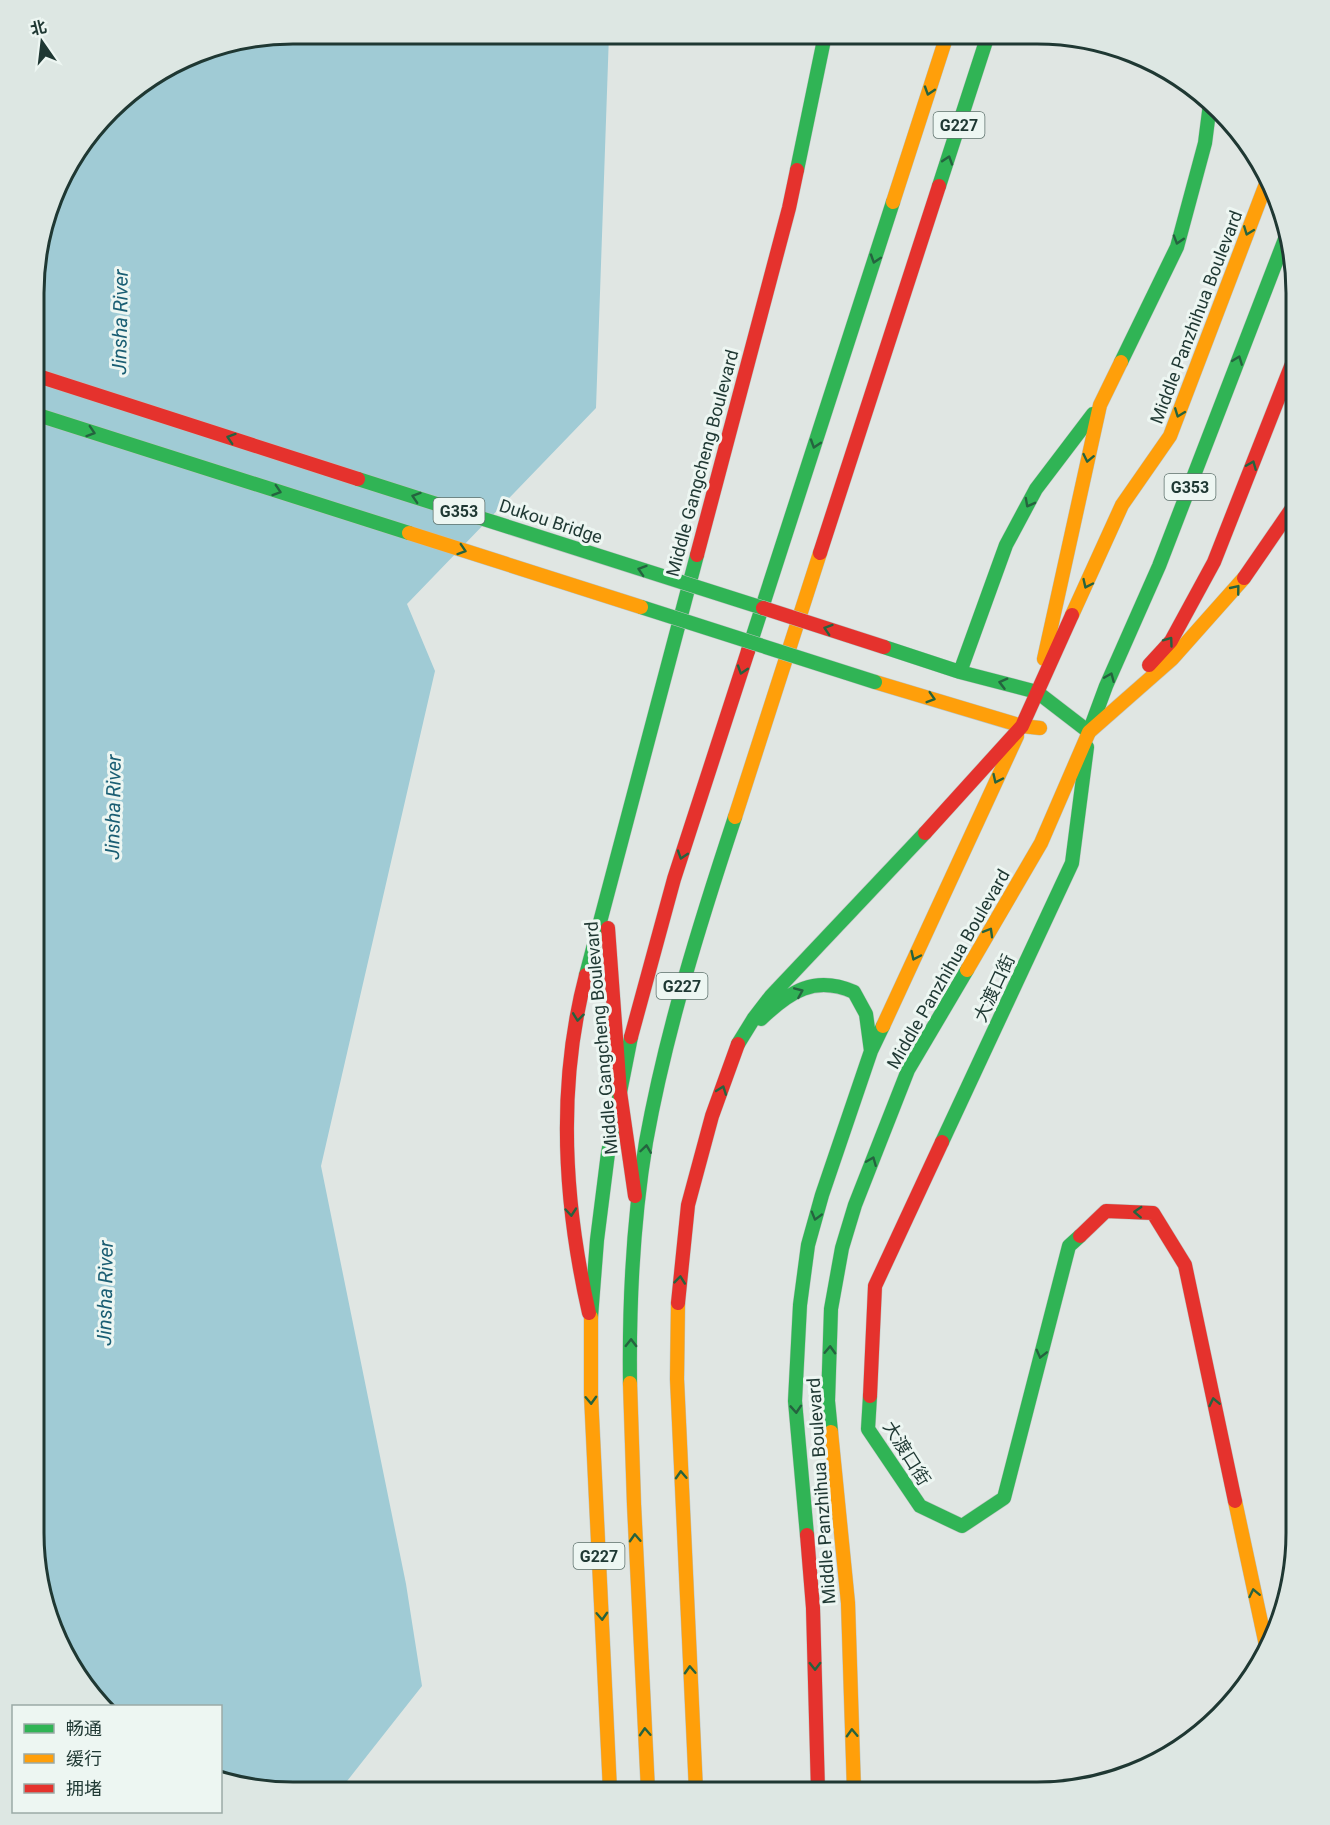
<svg xmlns="http://www.w3.org/2000/svg" width="1330" height="1825" font-family="Roboto,'Noto Sans SC',sans-serif">
<style>
.water{fill:#a0cbd5}
.lines{fill:none;stroke-linecap:round;stroke-linejoin:round}
.fast-casing{stroke:#bcc4c1;stroke-width:15}
.slow-casing{stroke:#bcc4c1;stroke-width:15}
.jam-casing{stroke:#bcc4c1;stroke-width:15}
.fast{stroke:#30b455;stroke-width:14}
.slow{stroke:#ff9f0a;stroke-width:14}
.jam{stroke:#e5322d;stroke-width:14}
.fast-bridge-casing{stroke:#bac3c0;stroke-width:15;stroke-linecap:butt}
.slow-bridge-casing{stroke:#bac3c0;stroke-width:15;stroke-linecap:butt}
.jam-bridge-casing{stroke:#bac3c0;stroke-width:15;stroke-linecap:butt}
.fast-bridge{stroke:#30b455;stroke-width:14}
.slow-bridge{stroke:#ff9f0a;stroke-width:14}
.jam-bridge{stroke:#e5322d;stroke-width:14}
.oneway{stroke:#25633f}
.labels{text-anchor:middle;dominant-baseline:central;stroke-width:6;stroke-linejoin:round;paint-order:stroke}
.shield{fill:#edf6f2;stroke:#5d716c;stroke-width:1.5}
.shield-label{font-size:16px;font-weight:bold;fill:#1f3833}
.street-label{font-size:18px;fill:#1f3833;stroke:#edf6f2}
.water-label{font-size:20px;font-style:italic;fill:#1a5e73;stroke:#edf6f2}
.rim{fill:none;stroke:#1f3833;stroke-width:3}
</style>
<rect width="100%" height="100%" fill="#e0e6e3"/>
<path class="water" d="M292 33 609 34 596 408 407 604 435 671 321 1166 406 1584 422 1686 340 1790H259L221 1775 220 1706H100L60 1648 33 1533 35 258 68 163 122 97 208 47Z"/>
<g class="lines">
<defs>
<path id="fast" d="M797 170 825 35
M939 186 988 35
M1121 362 1177 247 1205 143 1210 104
M884 647 960 672 1037 692 1089 732
M748 651 893 202
M960 672 1006 545 1036 489 1093 414
M1089 732 1106 686 1159 566 1285 239
M586 975 697 555
M761 1019C790 991 815 975 854 992L866 1014 871 1051
M738 1044 754 1018 771 996 925 833
M942 1142 1072 863 1087 747
M591 1317 597 1240 608 1153 631 1037
M630 1383C629 1302 633 1221 646 1142 666 1031 700 923 735 817
M870 1396 868 1429 920 1506 962 1526 1004 1498 1069 1246 1080 1236
M831 1432 828 1401 831 1309 842 1248 855 1205 908 1070 967 970
M807 1535 795 1401 800 1305 808 1245 822 1195 871 1051 883 1026"/>
<path id="slow" d="M893 202 947 35
M1072 615 1122 505 1170 436 1269 176
M1044 659 1100 405 1121 362
M875 682 1022 726 1040 728
M735 817 820 553
M967 970 1041 843 1089 732 1172 659 1244 578
M883 1026 1017 736
M678 1303 677 1379 696 1791
M591 1317V1395L610 1791
M630 1383 634 1504 648 1791
M831 1432 848 1603 854 1791
M1235 1501 1267 1650"/>
<path id="jam" d="M820 553 939 186
M697 555 789 208 797 170
M1244 578 1297 501
M1149 665 1171 641 1214 562 1297 351
M925 833 1022 726 1072 615
M608 928 620 1092 635 1196
M586 975C557 1085 564 1203 589 1313
M631 1037 674 879 748 651
M1080 1236 1106 1211 1153 1213 1185 1265 1235 1501
M678 1303 688 1205 712 1116 738 1044
M870 1396 875 1286 942 1142
M807 1535 813 1608 818 1791"/>
</defs>
<use href="#fast" class="fast-casing"/>
<use href="#slow" class="slow-casing"/>
<use href="#jam" class="jam-casing"/>
<use href="#fast" class="fast"/>
<use href="#slow" class="slow"/>
<use href="#jam" class="jam"/>
<defs>
<path id="fast-bridge" d="M35 414 409 533
M358 479 763 608
M641 607 875 682"/>
<path id="slow-bridge" d="M409 533 641 607"/>
<path id="jam-bridge" d="M35 375 358 479
M763 608 884 647"/>
</defs>
<use href="#fast-bridge" class="fast-bridge-casing"/>
<use href="#slow-bridge" class="slow-bridge-casing"/>
<use href="#jam-bridge" class="jam-bridge-casing"/>
<use href="#fast-bridge" class="fast-bridge"/>
<use href="#slow-bridge" class="slow-bridge"/>
<use href="#jam-bridge" class="jam-bridge"/>
</g>
<defs><path id="oneway-chevron" d="M-2-3.5L2.5 0L-2 3.5" fill="none" stroke-width="1.6" stroke-linecap="round" stroke-linejoin="round" transform="scale(1.5)"/></defs>
<g class="oneway">
<use href="#oneway-chevron" transform="translate(929 91) rotate(108)"/>
<use href="#oneway-chevron" transform="translate(948 160) rotate(-72)"/>
<use href="#oneway-chevron" transform="translate(1248 231) rotate(111)"/>
<use href="#oneway-chevron" transform="translate(1178 240) rotate(107)"/>
<use href="#oneway-chevron" transform="translate(875 259) rotate(108)"/>
<use href="#oneway-chevron" transform="translate(1238 360) rotate(-69)"/>
<use href="#oneway-chevron" transform="translate(1179 413) rotate(111)"/>
<use href="#oneway-chevron" transform="translate(91 432) rotate(18)"/>
<use href="#oneway-chevron" transform="translate(231 438) rotate(-162)"/>
<use href="#oneway-chevron" transform="translate(815 444) rotate(108)"/>
<use href="#oneway-chevron" transform="translate(1088 458) rotate(102)"/>
<use href="#oneway-chevron" transform="translate(1252 465) rotate(-68)"/>
<use href="#oneway-chevron" transform="translate(277 491) rotate(18)"/>
<use href="#oneway-chevron" transform="translate(416 497) rotate(-162)"/>
<use href="#oneway-chevron" transform="translate(1029 503) rotate(118)"/>
<use href="#oneway-chevron" transform="translate(462 550) rotate(18)"/>
<use href="#oneway-chevron" transform="translate(642 570) rotate(-162)"/>
<use href="#oneway-chevron" transform="translate(1087 584) rotate(115)"/>
<use href="#oneway-chevron" transform="translate(1236 589) rotate(-51)"/>
<use href="#oneway-chevron" transform="translate(828 629) rotate(-162)"/>
<use href="#oneway-chevron" transform="translate(1169 641) rotate(-54)"/>
<use href="#oneway-chevron" transform="translate(742 670) rotate(108)"/>
<use href="#oneway-chevron" transform="translate(1110 677) rotate(-67)"/>
<use href="#oneway-chevron" transform="translate(1003 683) rotate(-165)"/>
<use href="#oneway-chevron" transform="translate(931 698) rotate(17)"/>
<use href="#oneway-chevron" transform="translate(997 779) rotate(115)"/>
<use href="#oneway-chevron" transform="translate(682 855) rotate(108)"/>
<use href="#oneway-chevron" transform="translate(989 932) rotate(-60)"/>
<use href="#oneway-chevron" transform="translate(915 956) rotate(115)"/>
<use href="#oneway-chevron" transform="translate(799 992) rotate(-23)"/>
<use href="#oneway-chevron" transform="translate(578 1017) rotate(97)"/>
<use href="#oneway-chevron" transform="translate(722 1090) rotate(-70)"/>
<use href="#oneway-chevron" transform="translate(646 1149) rotate(-82)"/>
<use href="#oneway-chevron" transform="translate(872 1161) rotate(-68)"/>
<use href="#oneway-chevron" transform="translate(571 1212) rotate(85)"/>
<use href="#oneway-chevron" transform="translate(1138 1212) rotate(-177)"/>
<use href="#oneway-chevron" transform="translate(816 1216) rotate(106)"/>
<use href="#oneway-chevron" transform="translate(680 1280) rotate(-84)"/>
<use href="#oneway-chevron" transform="translate(631 1343) rotate(-89)"/>
<use href="#oneway-chevron" transform="translate(830 1350) rotate(-88)"/>
<use href="#oneway-chevron" transform="translate(1041 1354) rotate(104)"/>
<use href="#oneway-chevron" transform="translate(591 1400) rotate(88)"/>
<use href="#oneway-chevron" transform="translate(1214 1402) rotate(-102)"/>
<use href="#oneway-chevron" transform="translate(796 1409) rotate(86)"/>
<use href="#oneway-chevron" transform="translate(681 1475) rotate(-93)"/>
<use href="#oneway-chevron" transform="translate(635 1538) rotate(-93)"/>
<use href="#oneway-chevron" transform="translate(1254 1593) rotate(-102)"/>
<use href="#oneway-chevron" transform="translate(602 1616) rotate(87)"/>
<use href="#oneway-chevron" transform="translate(815 1666) rotate(89)"/>
<use href="#oneway-chevron" transform="translate(690 1670) rotate(-93)"/>
<use href="#oneway-chevron" transform="translate(645 1732) rotate(-93)"/>
<use href="#oneway-chevron" transform="translate(852 1733) rotate(-92)"/>
</g>
<g class="labels">
<g class="shield">
<rect x="933.5" y="112" width="51" height="26" rx="4.5"/>
<rect x="1164.5" y="474" width="51" height="26" rx="4.5"/>
<rect x="433.5" y="498" width="51" height="26" rx="4.5"/>
<rect x="656.5" y="973" width="51" height="26" rx="4.5"/>
<rect x="573.5" y="1543" width="51" height="26" rx="4.5"/>
</g>
<g class="shield-label">
<text x="959" y="125">G227</text>
<text x="1190" y="487">G353</text>
<text x="459" y="511">G353</text>
<text x="682" y="986">G227</text>
<text x="599" y="1556">G227</text>
</g>
<g class="street-label">
<text transform="translate(1196 317) rotate(-69)">Middle Panzhihua Boulevard</text>
<text transform="translate(702 463) rotate(-75)">Middle Gangcheng Boulevard</text>
<text transform="translate(551 521) rotate(18)">Dukou Bridge</text>
<text transform="translate(948 969) rotate(-60)">Middle Panzhihua Boulevard</text>
<text transform="translate(994 988) rotate(-65)">大渡口街</text>
<text transform="translate(601 1038) rotate(-95)">Middle Gangcheng Boulevard</text>
<text transform="translate(907 1453) rotate(58)">大渡口街</text>
<text transform="translate(821 1491) rotate(-94)">Middle Panzhihua Boulevard</text>
</g>
<g class="water-label">
<text transform="translate(120 322) rotate(-89)">Jinsha River</text>
<text transform="translate(113 807) rotate(-89)">Jinsha River</text>
<text transform="translate(105 1293) rotate(-89)">Jinsha River</text>
</g>
</g>
<path d="M0 0H1330V1825H0ZM293 44H1037A249 249 0 0 1 1286 293V1533A249 249 0 0 1 1037 1782H293A249 249 0 0 1 44 1533V293A249 249 0 0 1 293 44Z" fill="#dde7e3" fill-rule="evenodd"/>
<path class="rim" d="M293 44H1037A249 249 0 0 1 1286 293V1533A249 249 0 0 1 1037 1782H293A249 249 0 0 1 44 1533V293A249 249 0 0 1 293 44Z"/>
<rect x="12" y="1705" width="210" height="108" fill="#edf6f2" stroke="#9baaa6" stroke-width="1.5"/>
<rect x="24" y="1724" width="30" height="9" fill="#30b455" stroke="#9baaa6" stroke-width="1.5"/>
<text x="66" y="1735" font-size="18" fill="#1f3833">畅通</text>
<rect x="24" y="1754" width="30" height="9" fill="#ff9f0a" stroke="#9baaa6" stroke-width="1.5"/>
<text x="66" y="1765" font-size="18" fill="#1f3833">缓行</text>
<rect x="24" y="1784" width="30" height="9" fill="#e5322d" stroke="#9baaa6" stroke-width="1.5"/>
<text x="66" y="1795" font-size="18" fill="#1f3833">拥堵</text>
<g transform="translate(42 42) rotate(346)" stroke="#edf6f2" stroke-width="4.5" paint-order="stroke">
<path d="M0-4.5L10 22L0 15L-10 22Z" fill="#1f3833"/>
<text y="-9" font-size="16" font-weight="bold" text-anchor="middle" fill="#1f3833">北</text>
</g>
</svg>
